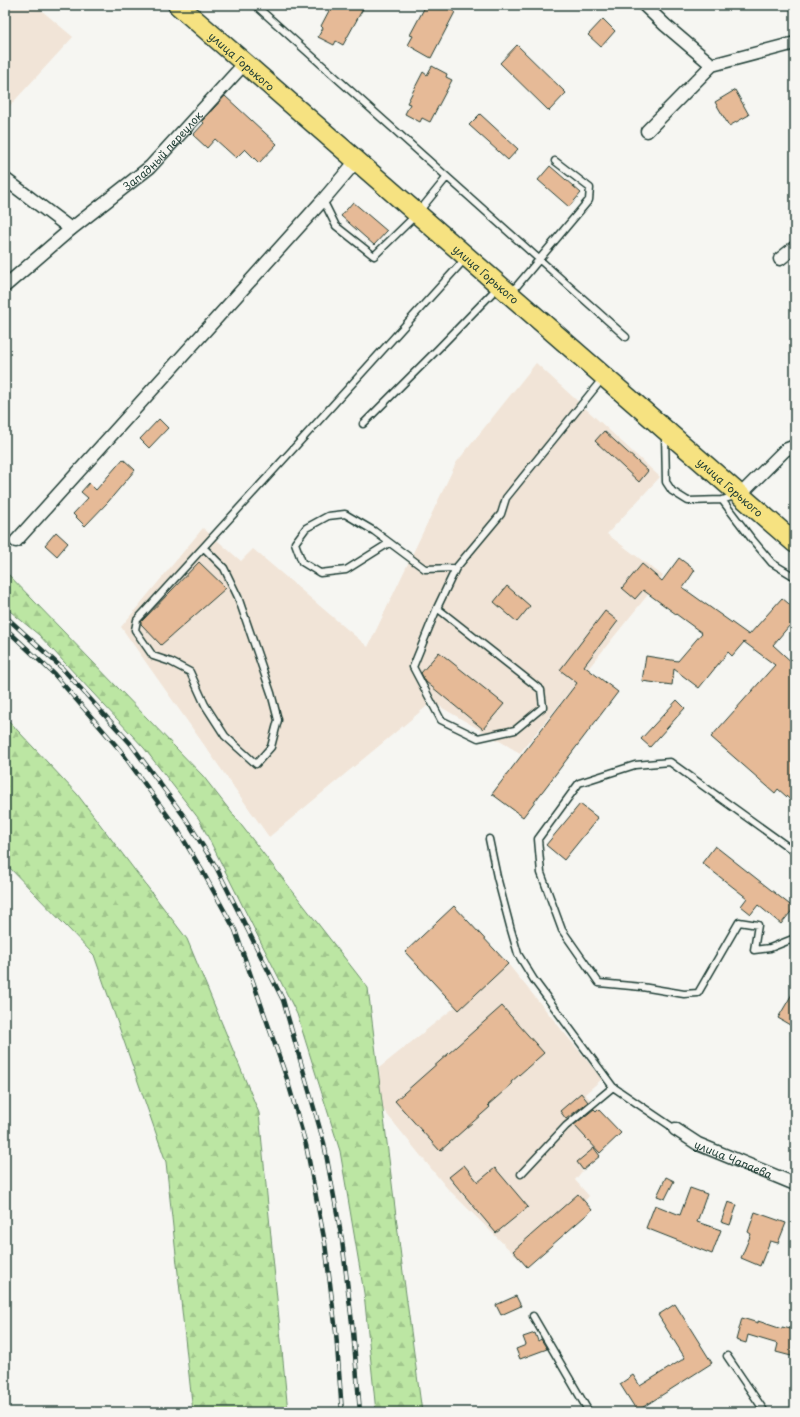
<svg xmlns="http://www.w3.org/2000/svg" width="800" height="1417" font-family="'Playpen Sans',sans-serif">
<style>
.built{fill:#f1e4d7}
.forest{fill:url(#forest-firs);stroke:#6e926c}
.building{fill:#e6ba97;stroke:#1f3d34}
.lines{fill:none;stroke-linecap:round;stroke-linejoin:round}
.lane-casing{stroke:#1f3d34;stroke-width:9}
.street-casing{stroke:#1f3d34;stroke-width:15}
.primary-casing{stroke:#1f3d34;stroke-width:22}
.lane{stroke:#f6f6f2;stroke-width:6}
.street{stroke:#f6f6f2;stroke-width:12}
.primary{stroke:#f6e281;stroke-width:19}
.rail-casing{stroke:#1f3d34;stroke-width:4.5}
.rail{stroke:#f6f6f2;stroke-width:3;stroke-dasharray:9;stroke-linecap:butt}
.labels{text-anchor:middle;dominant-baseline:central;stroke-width:3;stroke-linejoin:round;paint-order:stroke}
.street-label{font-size:11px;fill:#1f3d34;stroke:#f6f6f2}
</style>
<defs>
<pattern id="forest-firs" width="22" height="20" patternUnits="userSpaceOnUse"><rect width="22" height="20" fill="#bce6a3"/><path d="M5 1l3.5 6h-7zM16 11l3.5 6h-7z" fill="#a1c68d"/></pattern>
</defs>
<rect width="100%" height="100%" fill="#f6f6f2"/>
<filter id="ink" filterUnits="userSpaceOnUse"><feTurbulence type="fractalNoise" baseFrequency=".025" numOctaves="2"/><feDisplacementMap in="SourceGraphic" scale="8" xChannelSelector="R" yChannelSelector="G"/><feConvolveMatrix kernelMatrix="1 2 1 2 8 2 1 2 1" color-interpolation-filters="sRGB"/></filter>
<g filter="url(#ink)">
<path class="built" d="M5 5H35L73 37 5 111Z
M536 363 660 477 607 534 663 576 520 753 432 702 269 837 121 627 203 528 241 561 253 549 368 647 456 463Z
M454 906 508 964 602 1079 585 1094 621 1133 600 1153V1156L583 1170 575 1180 589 1196 527 1267 447 1188 381 1107 379 1068 455 1007 405 952Z"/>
<path class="forest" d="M5 571 203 776 368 988 402 1265 422 1412H376L364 1293 340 1151 297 1014 199 819 144 748 39 635 5 607Z
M5 717 77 794 187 939 259 1113 288 1412H193L166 1162 94 955 5 863Z"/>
<path class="building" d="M332 5H365L343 45 336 41 334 45 318 37 323 28 321 26Z
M426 5H451L449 9 455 12 431 58 408 45 413 36 410 35Z
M603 19 615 31 601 47 588 35Z
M517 45 566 93 549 111 500 63Z
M432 66 447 74 446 77 452 80 430 122 422 118 420 122 405 114 410 104 407 103 423 72 427 75Z
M735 90 749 115 729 126 715 102Z
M225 96 277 144 259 163 245 149 236 158 215 139 207 148 193 135 204 123 202 121Z
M480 114 518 149 508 160 469 125Z
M550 166 581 193 569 207 538 180Z
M353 202 387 231 374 245 341 216Z
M159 419 168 428 149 448 140 439Z
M604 431 648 471 639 482 595 441Z
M123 459 135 470 108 502 85 526 73 514 88 498 81 492 89 483 96 490Z
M56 532 68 543 57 556 45 545Z
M679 558 695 570 683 588 749 635 782 598 795 609V619L773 645 795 665V804L778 789 775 793 711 737 775 665 744 642 732 656 728 652 699 688 674 669 672 685 642 681 646 656 678 661 702 633 643 590 635 599 622 588 642 564 662 581Z
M199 562 226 588 161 645 141 624V622Z
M507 586 530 606 517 622 494 602Z
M605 611 618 621 584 666 618 692 523 817 492 794 577 683 560 670Z
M439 652 504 704 483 729 426 682 421 673Z
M677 700 685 708 650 747 641 739Z
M580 804 598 818 564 860 546 845Z
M715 846 794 908 781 924 758 905 751 914 741 906 747 898 702 863Z
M454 906 508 964 459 1010 405 952Z
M795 989V1028L778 1018Z
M502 1006 544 1053 511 1082 512 1084 488 1105 490 1107 440 1151 395 1101Z
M581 1093 588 1102 566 1119 560 1111Z
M594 1109 596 1111 598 1109 621 1133 600 1153 574 1125Z
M594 1148 600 1156 583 1170 577 1162Z
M464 1165 478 1182 495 1168 528 1207 496 1233 449 1177Z
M666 1177 674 1181 665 1199 657 1196Z
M690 1188 707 1194 697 1222 721 1230 712 1254 646 1228 655 1205 680 1215Z
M578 1194 592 1210 527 1267 513 1251Z
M728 1202 737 1205 730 1225 721 1222Z
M755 1212 786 1223 778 1243 770 1241 760 1266 741 1258 751 1234 748 1232Z
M516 1296 521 1306 501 1315 496 1305Z
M675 1304 712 1363 637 1411 620 1384 633 1375 640 1386 685 1358 658 1315Z
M742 1318 758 1323V1321L782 1329V1327L795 1330V1357L776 1352 778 1344 748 1335 746 1343 736 1340Z
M535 1333 538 1341 541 1339 547 1349 520 1359 516 1349 526 1345 523 1337Z"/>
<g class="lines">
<defs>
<path id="lane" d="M255 5 626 337
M323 200 336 226 374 256 417 214 447 177
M511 293 589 200 590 188 555 161
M363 424 439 348 498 287
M665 435 666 482 672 491 688 501 722 500 735 496
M722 500 751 538 772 563 795 577
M389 543 346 570 320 573 302 562 295 543 306 528 328 516 345 514 374 531 425 569 456 568 501 514 506 498 603 378
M202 549H205L224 568 238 597 271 693 278 720 271 747 256 764 225 736 205 705 190 672 171 662 153 656 135 630 137 620C247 500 356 380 465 259
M437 608 541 690 543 707 515 730 478 738 441 720 413 667 437 608 456 568
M489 839 497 877 511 930 518 954 534 980 613 1087 675 1129
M795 852 670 762 635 765 579 783 538 839 541 873 562 930 599 983 642 987 684 994 698 993 739 922 758 925 754 950 770 948 795 938
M521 1174 566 1126 613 1087
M533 1316 589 1412
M727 1356 765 1412"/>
<g id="street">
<path d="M644 5 665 25 712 65"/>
<path d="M647 131 712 65 795 43"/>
<path d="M5 179 71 229"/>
<path d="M780 259 795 247"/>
<path id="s1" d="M5 286 71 229 150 167 245 63"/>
<path d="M740 495 785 450 795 446"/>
<path d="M16 541 323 200 357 160"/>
<path id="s2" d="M675 1129 698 1144 795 1184"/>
</g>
<g id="primary">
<path id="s3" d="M178 5 795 543"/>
</g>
</defs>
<use href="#lane" class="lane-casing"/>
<use href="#street" class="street-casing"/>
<use href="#primary" class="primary-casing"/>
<use href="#lane" class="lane"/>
<use href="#street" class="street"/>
<use href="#primary" class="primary"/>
<defs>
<path id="rail" d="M5 616 62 668 130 743 186 819 216 867 283 1000 324 1143 342 1240 353 1331 360 1412
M5 628 54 674 120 750 176 827 204 874 235 930 287 1079 306 1145 325 1243 336 1332 342 1412"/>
</defs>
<use href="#rail" class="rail-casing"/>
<use href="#rail" class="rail"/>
</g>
</g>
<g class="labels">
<g class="street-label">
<text stroke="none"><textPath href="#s3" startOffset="85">улица Горького</textPath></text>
<text stroke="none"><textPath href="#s1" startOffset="208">Западный переулок</textPath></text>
<text stroke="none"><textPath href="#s3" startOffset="409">улица Горького</textPath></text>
<text stroke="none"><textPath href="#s3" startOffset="733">улица Горького</textPath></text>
<text stroke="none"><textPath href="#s2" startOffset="66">улица Чапаева</textPath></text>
</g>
</g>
<rect width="800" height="1417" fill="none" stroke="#f6f6f2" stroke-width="20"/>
<rect x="10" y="10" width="780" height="1397" fill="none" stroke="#1f3d34" stroke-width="1.5" filter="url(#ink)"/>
</svg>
